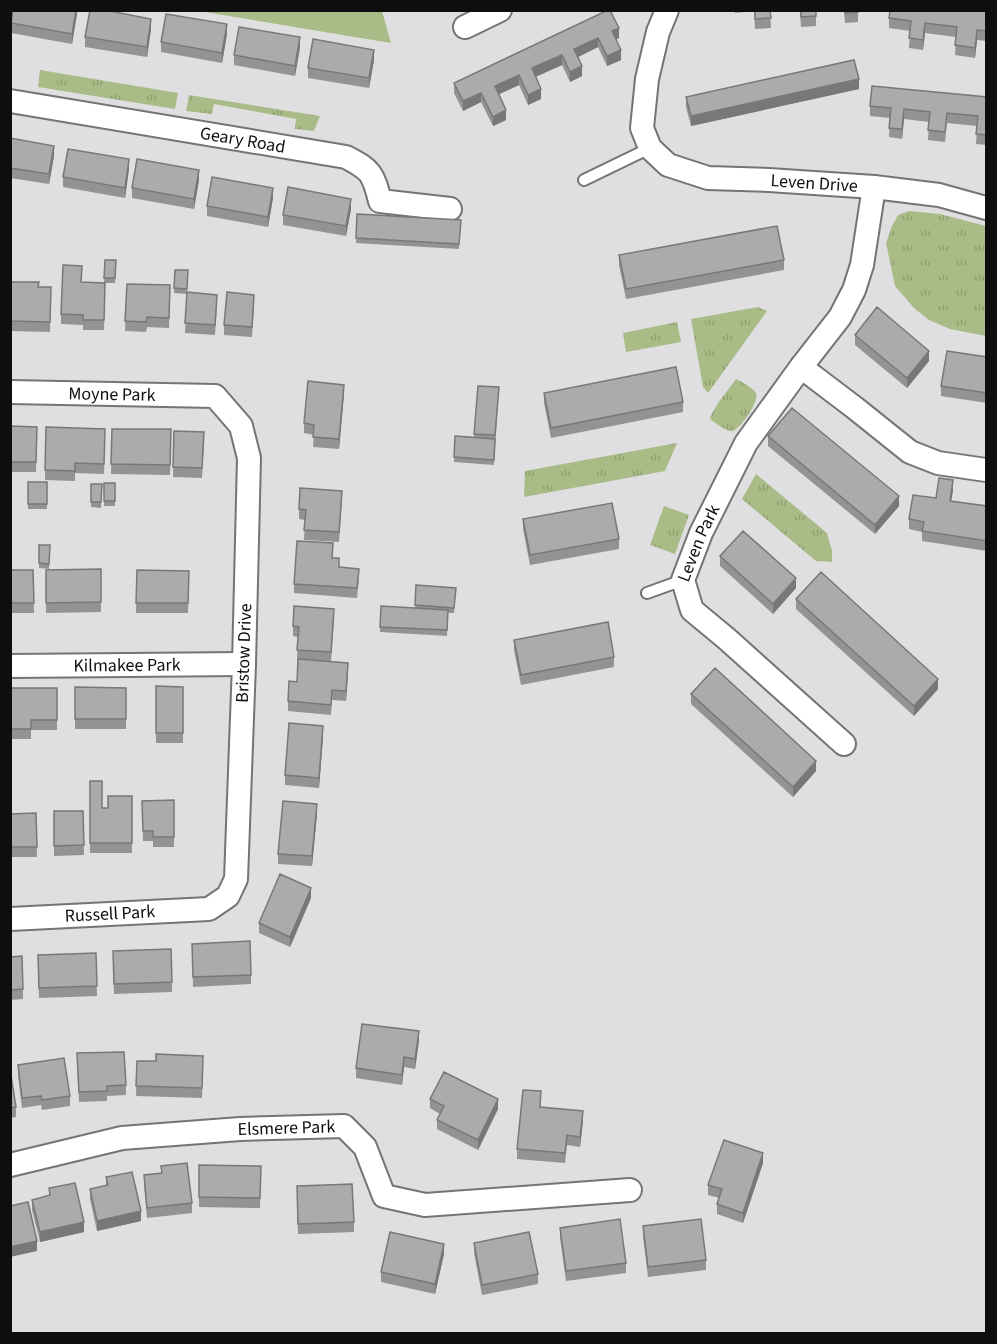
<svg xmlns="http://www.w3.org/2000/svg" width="997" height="1344" font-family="'Source Sans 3',sans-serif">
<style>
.grass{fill:url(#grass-tufts)}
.green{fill:#a9bb86}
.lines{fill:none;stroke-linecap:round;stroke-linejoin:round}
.service-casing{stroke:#747476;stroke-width:14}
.minor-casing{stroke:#747476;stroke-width:26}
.service{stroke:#fff;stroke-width:10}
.minor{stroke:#fff;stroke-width:22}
.wall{fill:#939396}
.shaded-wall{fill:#78787a}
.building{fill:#ababae;stroke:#78787a;stroke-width:1.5}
.labels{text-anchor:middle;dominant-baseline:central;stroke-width:4.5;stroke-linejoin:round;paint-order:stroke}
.street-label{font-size:18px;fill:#0e0e0f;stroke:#fff}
</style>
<defs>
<pattern id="grass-tufts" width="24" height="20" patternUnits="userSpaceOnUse" patternTransform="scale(1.5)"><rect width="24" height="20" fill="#a9bb86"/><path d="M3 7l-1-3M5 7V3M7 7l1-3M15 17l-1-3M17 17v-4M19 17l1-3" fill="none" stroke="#90a072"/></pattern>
</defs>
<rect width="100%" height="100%" fill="#dfdfe2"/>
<path class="grass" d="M40 70 178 93 175 109 38 87Z
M189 95 320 116 314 131 295 129 296 119 214 104 212 114 186 111Z
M909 211 940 214 986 226V336L950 329 929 320 914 308 895 286 886 243 892 226 898 215Z
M758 307 767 311 708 393 703 387 691 319Z
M677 322 681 342 626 352 623 333Z
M736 379C742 382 752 387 756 393 760 400 740 430 732 431 725 431 716 423 711 420L710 417 718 403Z
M677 443 665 471 524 497 525 471Z
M756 474 827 533 832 551V562L816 561 742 499Z
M664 506 689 515 675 554 650 545Z"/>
<path class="green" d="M199 11H382L391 43Z"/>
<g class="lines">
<defs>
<path id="service" d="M584 180 650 148
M647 593 683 580"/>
<g id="minor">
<path id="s1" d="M667 10 658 32 647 79 642 128 650 148 668 165 708 178 769 180 874 187 939 195 986 208"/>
<path d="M465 27 500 10"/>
<path id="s2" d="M10 101 346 157C371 170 373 173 380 201L450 209"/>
<path d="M801 367 855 408 910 452 938 463 986 470"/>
<path id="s3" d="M10 392 215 396 241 426 249 458 244 664 236 879 228 896 209 909 10 919"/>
<path id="s4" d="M10 666 244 664"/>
<path id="s5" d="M844 744 727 639 692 610 683 580 701 533 746 443 801 367 840 317 854 290 862 265 874 187"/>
<path id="s6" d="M10 1165 122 1138 240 1129 344 1126 365 1147 384 1196 425 1205 630 1190"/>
</g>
</defs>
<use href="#service" class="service-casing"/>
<use href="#minor" class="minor-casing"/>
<use href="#service" class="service"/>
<use href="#minor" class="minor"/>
</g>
<path class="wall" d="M77 10 72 44 11 33V23Z
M608 10 619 38 616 39 621 60 607 66 598 47 578 57 582 76 570 82 562 65 536 77 541 99 528 105 519 85 499 94 506 120 493 126 481 102 463 111 454 93V83Z
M734 10H770L771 28 755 29 754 11 735 13Z
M800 10H816V26L801 27Z
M844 10H858V22L845 23Z
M987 10V41L977 40 975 58 955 55 956 37 925 33 923 50 909 48 910 31 889 28V18Z
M151 29 147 57 85 47V37Z
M227 34 222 63 161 52V42Z
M300 47 295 76 234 65V55Z
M374 60 369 88 308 78V68Z
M859 89 691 126 686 107V97Z
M987 97V145L976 144 977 126 947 123 945 142 928 140 929 122 904 119 902 139 889 137 890 118 870 116V106Z
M10 138 54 156 49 184 10 178Z
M129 169 125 198 63 187V177Z
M199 180 194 209 132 198V188Z
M273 198 268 227 207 216V206Z
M351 209 346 236 283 225V215Z
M357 214 461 220 459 249 356 243Z
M619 255 784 260V270L626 299 619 265Z
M105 260H116L115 283H104Z
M175 270H188L187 292 217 305 215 335 185 333 187 294 174 293Z
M10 282 38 287H51L50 332 10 331Z
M82 282 105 293 104 330H83V325L61 324V314Z
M127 284 170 285 169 328 147 327 146 332 125 331Z
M254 305 252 337 224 335V325Z
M855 335 929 361 907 388 855 345Z
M987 357V403L941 396V386Z
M478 386 499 387 494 465 454 462 455 436 474 437Z
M544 393 683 402V412L551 438 544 403Z
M344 394 339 449 313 447 314 435 304 433V423Z
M10 426 37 427 36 472H10Z
M46 427 105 429 104 474 75 473V481L45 480Z
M112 429H171L170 475 111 474Z
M174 431 204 442 202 478 173 477Z
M768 436 899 506 875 534 768 446Z
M28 482H47V509H28Z
M104 483H115V506H104Z
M91 484H102L101 508 91 507Z
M953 490 951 501 987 506V551L922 541V532L909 529V519L936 498Z
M342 501 339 542 304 540 305 520 299 519V509Z
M523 519 619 539V549L530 565 523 529Z
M39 545H50L49 569 39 568Z
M720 556 796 588 773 614 720 566Z
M339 567 359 579 357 598 294 593V584Z
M101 569V612L46 613V570Z
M10 570H33L34 613H10Z
M137 570 189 571 188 613H136Z
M416 585 456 588 454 613H448L447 636 380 632 381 606 415 608Z
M796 599 938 689 914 716 796 609Z
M334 619 331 662 348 673 346 701 332 700 331 715 288 711V701L297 682 298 660H297L298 637 293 636V626Z
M514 640 614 657V667L521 685 514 650Z
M156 686 183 687V743H156Z
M75 687 126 688V729H75Z
M10 688H57V730H31V739H10Z
M691 694 816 771 793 797 691 704Z
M323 736 319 788 285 785V775Z
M90 781 102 808H108L132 796V853H90Z
M174 800V847H153V841H143L142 801Z
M54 811H83L84 855 54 856Z
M36 813 37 857H10V814Z
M317 814 312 866 278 864V854Z
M311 898 290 947 259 933V923Z
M192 944 251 975V984L193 987Z
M113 951 172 982V992L114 994Z
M96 953 97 996 39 998 38 965Z
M10 957 23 989V999L10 1000Z
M419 1041 415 1069 404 1067 402 1085 356 1078V1068Z
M203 1056 202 1098 136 1096 137 1061H156Z
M77 1063 126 1085V1095L107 1096V1101L79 1102Z
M18 1065 70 1096V1106L42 1110 41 1105 22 1108 18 1075Z
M10 1069 16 1107V1117L10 1118Z
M430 1099 498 1109 478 1150 437 1129V1120L440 1114 430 1108Z
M541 1107 583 1121 580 1147 567 1145 565 1163 517 1159V1149Z
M763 1163 743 1223 717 1214V1204L719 1198 708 1195V1185Z
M199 1165 261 1166 260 1208 199 1207Z
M161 1166 192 1203V1213L147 1218 144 1185V1175L161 1173Z
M106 1177 141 1221 97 1231 90 1199V1189L106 1185Z
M49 1188 84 1232 40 1242 32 1210V1200L49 1196Z
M297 1196 354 1222V1232L298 1234Z
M643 1226 706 1260V1270L648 1277 643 1236Z
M560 1228 626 1263V1273L566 1281 560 1238Z
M474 1243 538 1274V1284L482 1295 474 1253Z
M444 1254 435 1294 381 1282V1272Z"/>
<path class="shaded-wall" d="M76 10H77V15L72 44V34Z
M151 19V29L147 57V47Z
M925 23V33L923 50V40Z
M227 24V34L222 63V53Z
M619 28V38L612 41V31Z
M977 30V40L975 58V48Z
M300 37V47L295 76V66Z
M598 38V47L574 59V49Z
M374 50V60L369 88V78Z
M621 50V60L607 66V56Z
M562 55V65L532 78V68Z
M582 66V76L570 82V72Z
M519 75V85L495 96V86Z
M859 79V89L691 126V116Z
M541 89V99L528 105V95Z
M481 93V102L463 111V101Z
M904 109V119L902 139V129Z
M506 110V120L493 126V117Z
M54 146V156L49 184V174Z
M129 159V169L125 198V188Z
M199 170V180L194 209V199Z
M273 188V198L268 227V217Z
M351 199V209L346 236V226Z
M929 351V361L907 388V378Z
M344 385V394L339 449V439Z
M953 480V490L950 510V501Z
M899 496V506L875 534V525Z
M796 578V588L773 614V604Z
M348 663V673L346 701V691Z
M938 679V689L914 716V706Z
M323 726V736L319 788V778Z
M816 761V771L793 797V787Z
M317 804V814L312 866V856Z
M311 888V898L290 947V937Z
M419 1031V1041L415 1069V1059Z
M404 1057V1067L402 1085V1075Z
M498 1099V1109L478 1150V1140Z
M583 1111V1121L580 1147V1137Z
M763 1153V1163L743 1223V1213Z
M141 1211V1221L97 1231V1221Z
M84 1222V1232L40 1242V1232Z
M37 1241V1251L10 1257V1247Z
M444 1244V1254L435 1294V1284Z"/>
<path class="building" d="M13 10H76L72 34 11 23Z
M90 10H105L151 19 147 47 85 37Z
M608 10H610L619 28 612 31 621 50 607 56 598 38 574 49 582 66 570 72 562 55 532 68 541 89 528 95 519 75 495 86 506 110 493 117 481 93 463 101 454 83Z
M755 10H770L771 18 755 19Z
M801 10H816V16L801 17Z
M844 10H858V12L845 13Z
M890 10H987V31L977 30 975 48 955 45 957 27 925 23 923 40 909 38 911 21 889 18Z
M166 14 227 24 222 53 161 42Z
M239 27 300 37 295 66 234 55Z
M313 39 374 50 369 78 308 68Z
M854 60 859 79 691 116 686 97Z
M872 86 987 97V135L976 134 978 116 947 113 945 132 928 130 930 112 904 109 902 129 889 128 891 108 870 106Z
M10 138 54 146 49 174 10 168Z
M68 149 129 159 125 188 63 177Z
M137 159 199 170 194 199 132 188Z
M212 177 273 188 268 217 207 206Z
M288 187 351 199 346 226 283 215Z
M357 214 461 220 459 244 356 238Z
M777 226 784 260 626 289 619 255Z
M105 260H116L115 278H104Z
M63 265 82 266 81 282 105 283 104 320H83V315L61 314Z
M175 270H188L187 289 174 288Z
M10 282H39L38 287H51L50 322 10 321Z
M127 284 170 285 169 318 147 317 146 322 125 321Z
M187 292 217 295 215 325 185 323Z
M227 292 254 295 252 327 224 325Z
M877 307 929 351 907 378 855 335Z
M947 351 987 357V393L941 386Z
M676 367 683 402 551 428 544 393Z
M308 381 344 385 339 439 313 437 314 425 304 423Z
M478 386 499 387 495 435 474 434Z
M792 408 899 496 875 525 768 436Z
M10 426 37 427 36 462H10Z
M46 427 105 429 104 464 75 463V471L45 470Z
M112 429H171L170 465 111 464Z
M174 431 204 432 202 468 173 467Z
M455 436 495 439 494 460 454 457Z
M939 478 953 480 950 501 987 506V541L922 531 924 522 909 519 913 495 936 498Z
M28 482H47V504H28Z
M104 483H115V501H104Z
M91 484H102L101 502H91Z
M300 488 342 491 339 532 304 530 306 510 299 509Z
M612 503 619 539 530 555 523 519Z
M743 531 796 578 773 604 720 556Z
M297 541 333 543 332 558H339V567L359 569 357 588 294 584Z
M39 545H50L49 564 39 563Z
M101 569V602L46 603V570Z
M10 570H33L34 603H10Z
M137 570 189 571 188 603H136Z
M821 572 938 679 914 706 796 599Z
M416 585 456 588 454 608 415 605Z
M294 606 334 609 331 652 297 650 299 627 293 626Z
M381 606 448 610 447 630 380 627Z
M608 622 614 657 521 675 514 640Z
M298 659 348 663 346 691 332 690 331 705 288 701 289 681 297 682Z
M715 668 816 761 793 787 691 694Z
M156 686 183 687V733H156Z
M75 687 126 688V719H75Z
M10 688H57V720H31V729H10Z
M289 723 323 726 319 778 285 775Z
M90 781H102V808H108V796H132V843H90Z
M174 800V837H153V831H143L142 801Z
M283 801 317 804 312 856 278 854Z
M54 811H83L84 845 54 846Z
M36 813 37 847H10V814Z
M280 874 311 888 290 937 259 923Z
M250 941 251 975 193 977 192 944Z
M171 949 172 982 114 984 113 951Z
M96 953 97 986 39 988 38 955Z
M22 956 23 989 10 990V957Z
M362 1024 419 1031 415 1059 404 1057 402 1075 356 1068Z
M124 1052 126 1085 107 1086V1091L79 1092 77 1053Z
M156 1054 203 1056 202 1088 136 1086 137 1061H156Z
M64 1058 70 1096 42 1100 41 1096 22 1098 18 1065Z
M10 1069 16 1107 10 1108Z
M444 1072 498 1099 478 1140 437 1120 444 1106 430 1099Z
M523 1090 541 1091 540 1107 583 1111 580 1137 567 1135 565 1153 517 1149Z
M724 1140 763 1153 743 1213 717 1204 722 1189 708 1185Z
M187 1163 192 1203 147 1208 144 1175 162 1173 161 1166Z
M199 1165 261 1166 260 1198 199 1197Z
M132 1172 141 1211 97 1221 90 1189 108 1185 106 1177Z
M75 1183 84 1222 40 1232 32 1200 50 1195 49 1188Z
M352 1184 354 1222 298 1224 297 1186Z
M28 1202 37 1241 10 1247V1206Z
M620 1219 626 1263 566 1271 560 1228Z
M701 1219 706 1260 648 1267 643 1226Z
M390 1232 444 1244 435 1284 381 1272Z
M529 1232 538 1274 482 1285 474 1243Z"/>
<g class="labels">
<g class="street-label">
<text stroke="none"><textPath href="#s2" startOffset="236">Geary Road</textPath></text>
<text stroke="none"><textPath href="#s1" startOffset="316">Leven Drive</textPath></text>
<text stroke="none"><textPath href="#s3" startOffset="102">Moyne Park</textPath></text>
<text stroke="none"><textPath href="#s5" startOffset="274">Leven Park</textPath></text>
<text transform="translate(244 653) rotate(-88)">Bristow Drive</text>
<text stroke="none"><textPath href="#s4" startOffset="117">Kilmakee Park</textPath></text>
<text transform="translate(110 914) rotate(-3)">Russell Park</text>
<text stroke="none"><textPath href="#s6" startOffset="280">Elsmere Park</textPath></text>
</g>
</g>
<rect width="997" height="1344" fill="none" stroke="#0e0e0f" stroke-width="24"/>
</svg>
